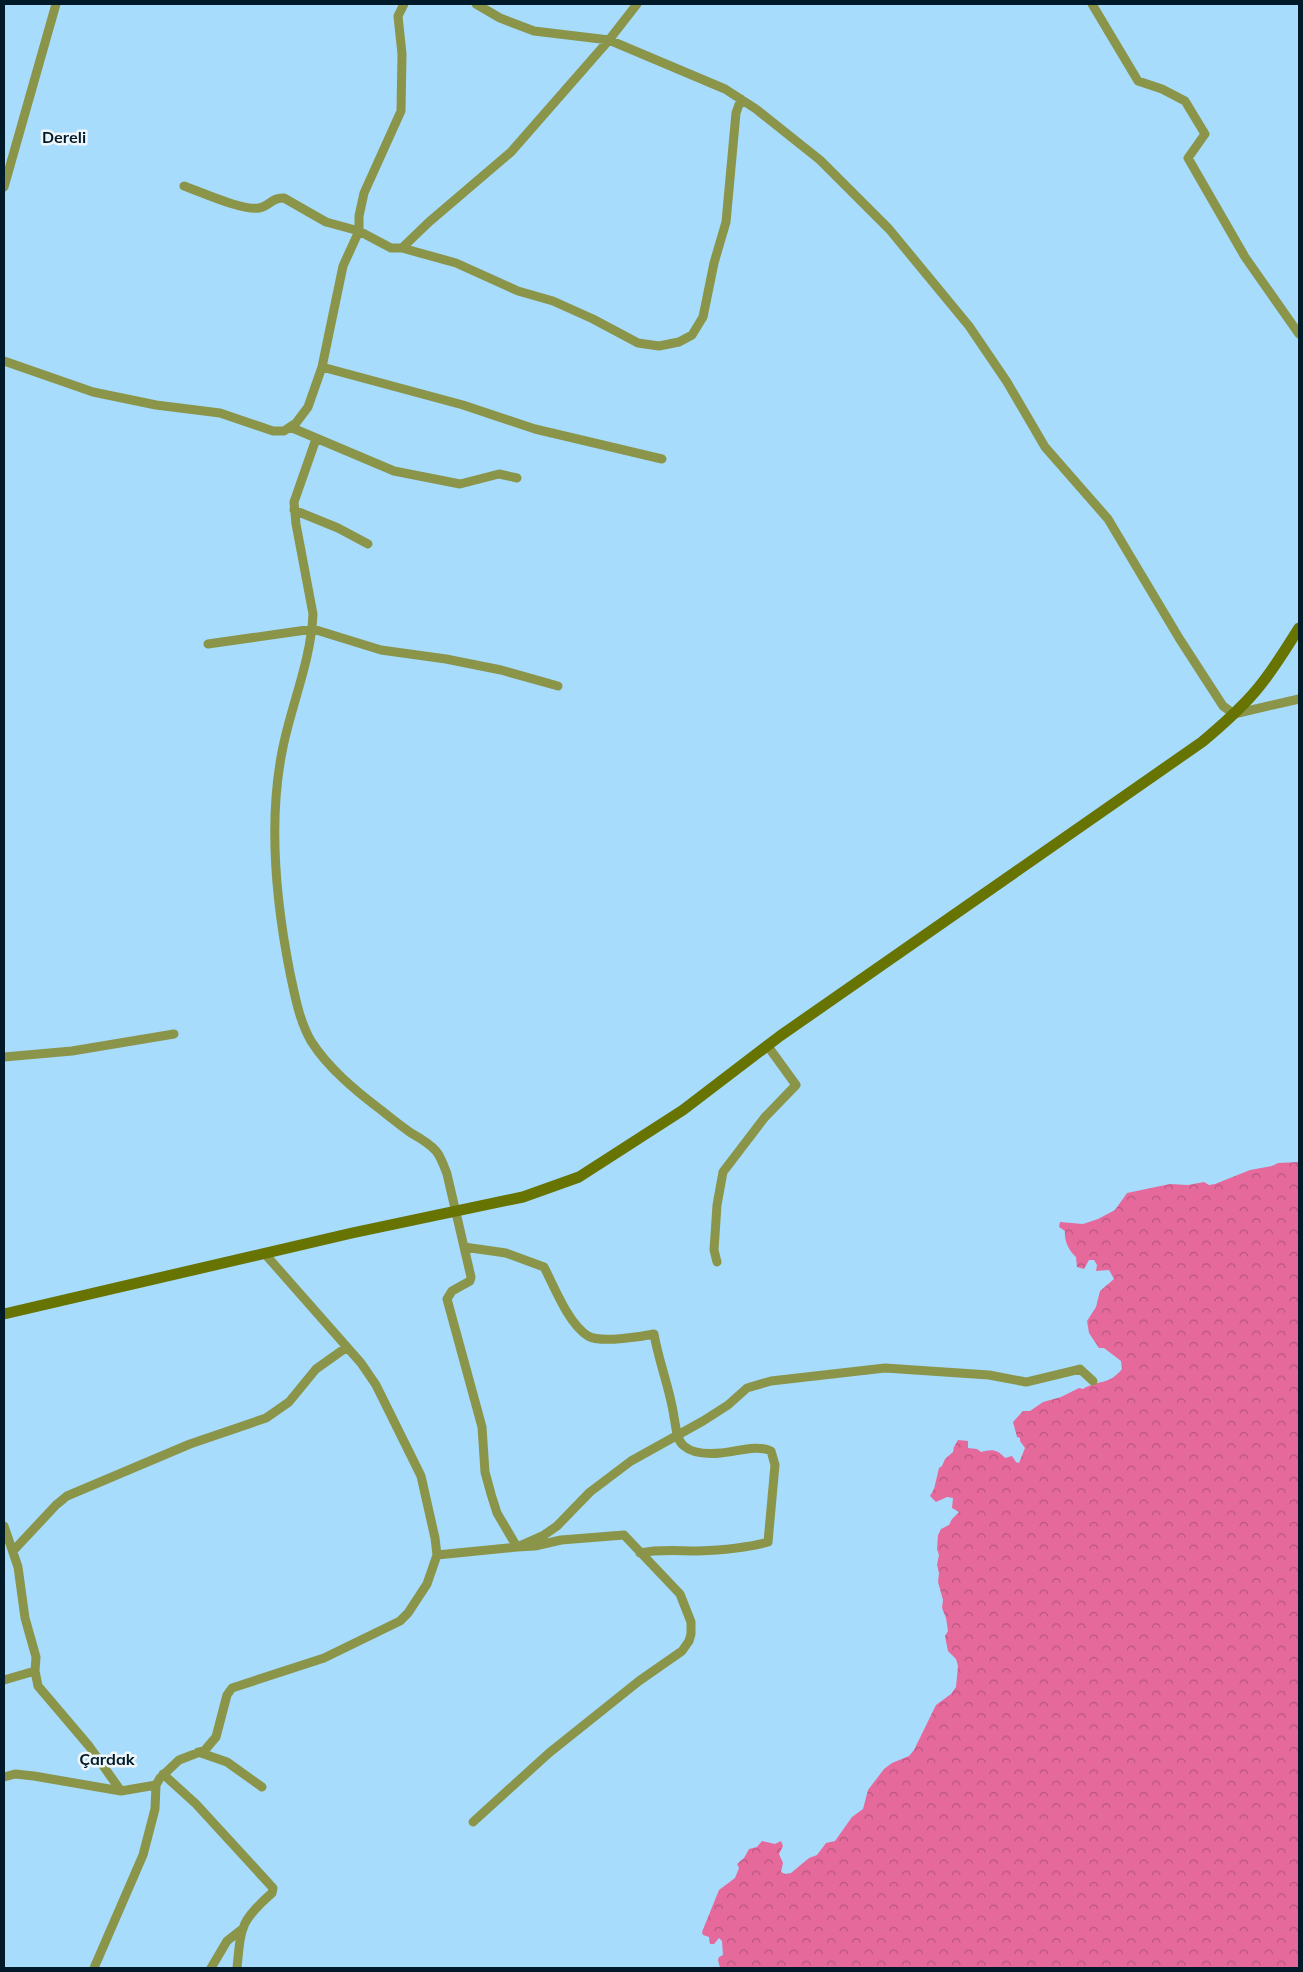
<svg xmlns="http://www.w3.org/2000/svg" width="1303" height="1972" font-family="Mulish,sans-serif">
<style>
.forest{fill:url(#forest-crowns)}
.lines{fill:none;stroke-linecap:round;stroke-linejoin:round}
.street{stroke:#8a954a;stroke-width:9}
.secondary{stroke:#687401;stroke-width:11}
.labels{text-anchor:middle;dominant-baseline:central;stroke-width:5;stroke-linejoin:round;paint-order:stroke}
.quarter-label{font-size:16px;font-weight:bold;fill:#011a29;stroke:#eff6fa}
</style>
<defs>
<pattern id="forest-crowns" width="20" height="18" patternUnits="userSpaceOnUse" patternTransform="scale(1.25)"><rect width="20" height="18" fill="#e6699c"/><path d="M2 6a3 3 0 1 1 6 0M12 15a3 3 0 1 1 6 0" fill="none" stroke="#b8567f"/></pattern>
</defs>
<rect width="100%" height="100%" fill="#a8dcfc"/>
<path class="forest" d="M1299 1162V1968H720L718 1960 719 1957 723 1955 722 1941 719 1938 714 1944H710L709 1937 703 1935 702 1932 719 1890 735 1878 739 1868 737 1864 744 1858 749 1849 757 1847 762 1841 775 1844 781 1841 783 1846 779 1854 783 1863 781 1872 785 1874 791 1873 809 1858 817 1855 826 1843 835 1841 852 1817 863 1809 868 1790 884 1769 892 1763 909 1756 914 1750 936 1705 951 1694 956 1687 958 1666 956 1659 948 1651 945 1636 948 1631 946 1618 942 1608 943 1600 938 1582 939 1573 937 1565 939 1555 937 1549 938 1535 941 1529 949 1525 952 1519 959 1512 952 1508 953 1498 947 1497 936 1502 930 1496 934 1489 939 1468 942 1466 945 1459 953 1452 954 1447 958 1440 968 1441V1448L977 1449 981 1452C992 1449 997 1449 1005 1458L1012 1456 1016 1462 1019 1463 1025 1448 1020 1441V1438L1017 1437 1013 1422 1023 1411H1030L1043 1402 1061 1397 1079 1388 1083 1389C1099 1379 1108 1386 1122 1369L1121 1361 1104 1348H1099L1089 1333 1087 1321 1096 1307 1100 1291 1114 1279 1109 1270 1096 1271 1097 1265 1094 1260H1089L1084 1269 1077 1267 1076 1257C1069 1251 1064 1241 1065 1231L1059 1227 1060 1222 1083 1224 1098 1219 1115 1210 1127 1193 1170 1184 1188 1185 1204 1182 1209 1185 1215 1184 1250 1170 1272 1166 1278 1163Z"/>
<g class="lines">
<path class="street" d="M476 4 500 18 534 31 609 40 725 89 756 109 820 160 889 229 969 326 1007 382 1045 447 1108 519 1179 638 1223 706 1234 714 1299 699
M1092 4 1138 81 1162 89 1185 101 1205 134 1188 158 1245 257 1299 334
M184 186C201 192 243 211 259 208 270 206 272 197 284 198L326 222 359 231 391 248H402L429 222 511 152 609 40 637 4
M4 187 56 4
M402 248 456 263 518 291 553 301 593 319 638 343 659 346 679 342 692 335 703 317 714 263 726 222 736 113 741 99
M4 361 93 392 156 405 220 413 273 431H284L296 423 308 407 322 367 343 266 359 231V216L364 193 401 111 402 54 398 16 404 4
M322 367 463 405 535 429 662 459
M290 427 394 471 460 484 499 474 517 478
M316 439 294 502 296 524 313 614C311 660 292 703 283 747 268 818 276 902 290 973 295 996 299 1020 311 1041 328 1068 356 1091 381 1110 391 1118 401 1126 411 1133 420 1138 429 1143 436 1151 441 1157 444 1166 447 1174L471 1277 470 1281 452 1291 447 1299 482 1427 485 1472 491 1494 497 1513 517 1547 535 1546 561 1540 624 1535 680 1594 691 1622V1634L689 1641 682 1651 639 1681 549 1753 473 1822
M294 510 338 528 368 544
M208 644 313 629 381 650 446 659 501 670 558 686
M4 1057 72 1051 174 1034
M464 1247 506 1253 544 1267C555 1288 568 1323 588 1336 600 1343 640 1337 654 1334 659 1363 670 1389 674 1417 676 1426 676 1440 684 1446 693 1454 710 1454 721 1453 737 1452 756 1444 771 1451L775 1465 768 1542C746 1548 721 1550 698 1551 678 1551 660 1549 640 1553
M717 1262 714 1250 717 1205 723 1172 765 1117 796 1085 767 1045
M4 1526 18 1567 25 1618 36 1657 35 1671 38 1686 89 1746 121 1791
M13 1551 56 1505 67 1496 190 1444 266 1418 289 1402 316 1369 347 1347
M437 1555 517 1547 544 1535 557 1526 590 1492 631 1461 703 1421 728 1405 747 1388 771 1381 885 1368 989 1375 1026 1382 1080 1369 1093 1381
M4 1680 35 1671
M198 1752 227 1762 262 1787
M163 1774 196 1804 273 1888 272 1893C240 1921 241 1927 237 1968
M4 1777 15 1774 34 1776 121 1791 156 1785
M94 1968 143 1855 155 1809 156 1785 160 1778 179 1760 205 1750 216 1737 227 1695 232 1688 324 1658 400 1621 408 1613 427 1584 437 1555 435 1538 421 1476 376 1385 361 1363 265 1254
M211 1968 227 1941 241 1930"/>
<path class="secondary" d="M4 1314 352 1233 523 1197 579 1177 683 1110 780 1036 1202 742C1220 727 1237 712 1253 694 1271 674 1285 650 1299 628"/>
</g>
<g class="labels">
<g class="quarter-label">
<text x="64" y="137">Dereli</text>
<text x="107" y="1759">Çardak</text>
</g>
</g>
<rect width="1303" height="1972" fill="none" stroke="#011a29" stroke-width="10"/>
</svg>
